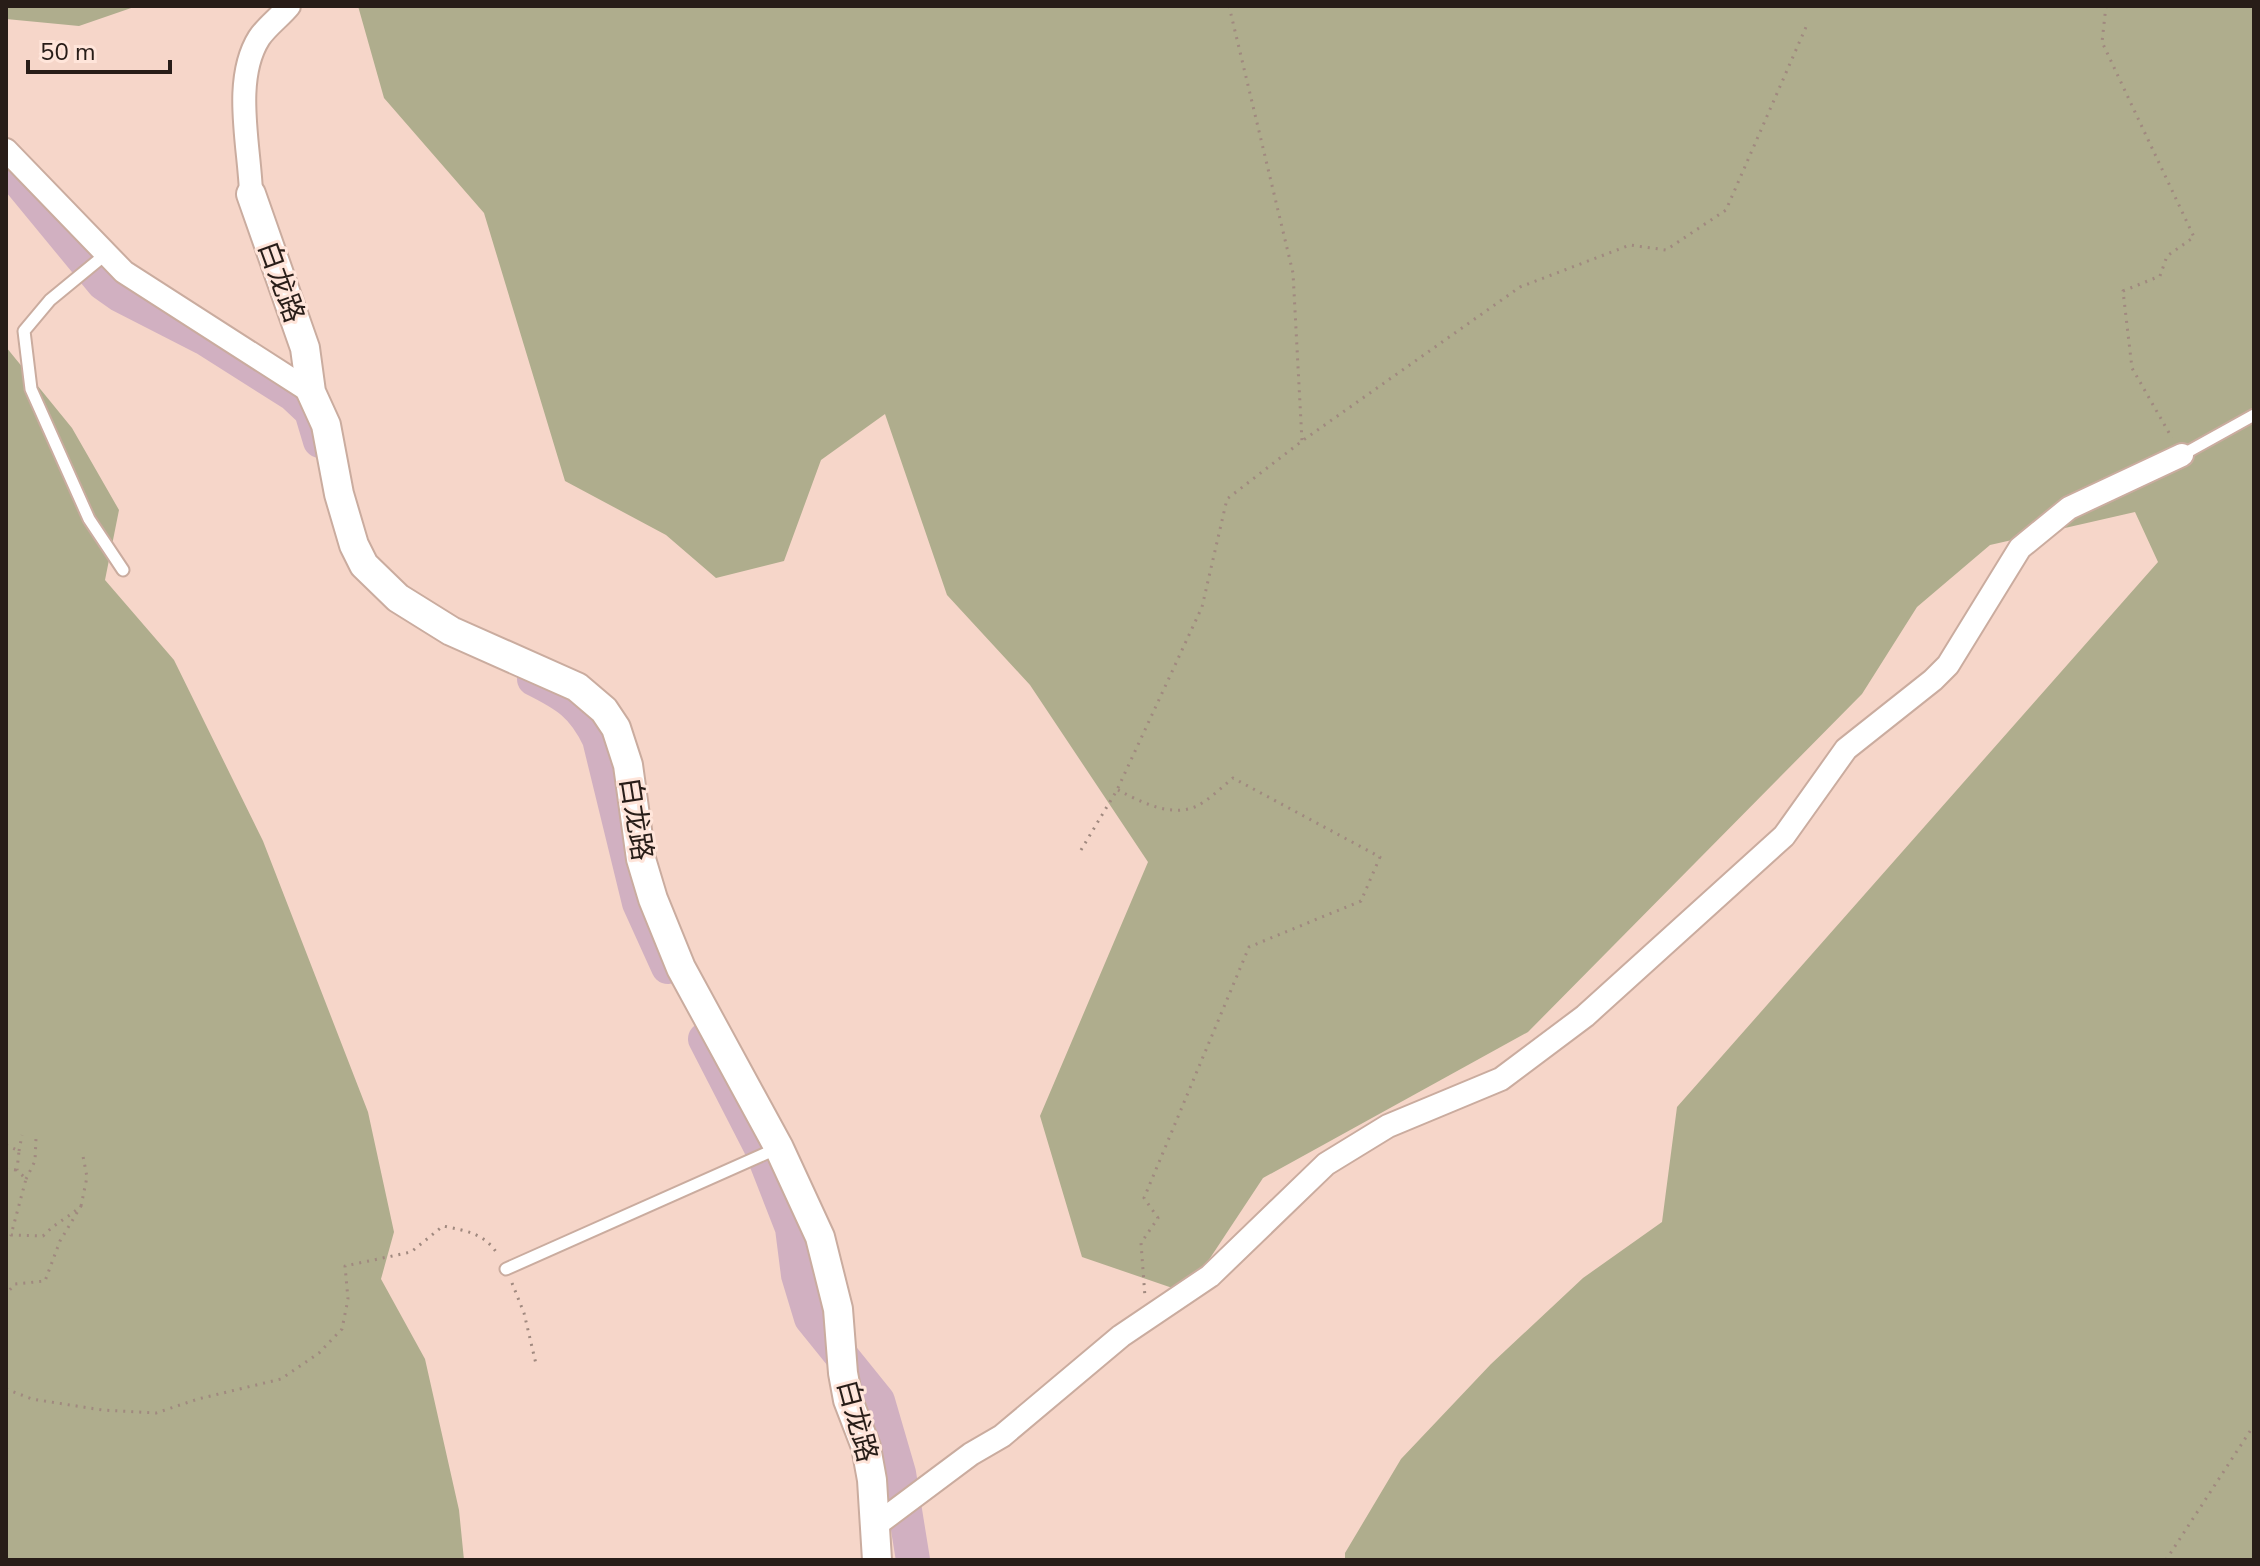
<svg xmlns="http://www.w3.org/2000/svg" width="2260" height="1566" font-family="'Nunito Sans','Noto Sans SC',sans-serif">
<style>
.forest{fill:#afad8d}
.lines{fill:none;stroke-linecap:round;stroke-linejoin:round}
.river{stroke:#d1b0c1;stroke-width:34}
.service-casing{stroke:#caac9f;stroke-width:15}
.minor-casing{stroke:#caac9f;stroke-width:26}
.tertiary-casing{stroke:#caac9f;stroke-width:32}
.path{stroke:#a0897f;stroke-width:3;stroke-dasharray:2 6;stroke-linecap:butt}
.service{stroke:#fff;stroke-width:11}
.minor{stroke:#fff;stroke-width:22}
.tertiary{stroke:#fff;stroke-width:28}
.labels{text-anchor:middle;dominant-baseline:central;stroke-width:6;stroke-linejoin:round;paint-order:stroke}
.street-label{font-size:28px;fill:#281d18;stroke:#ffe5da}
</style>
<rect width="100%" height="100%" fill="#f6d6c9"/>
<path class="forest" d="M6 6H137L79 26 6 19Z
M358 6H2254V1560H1345V1553L1401 1459 1491 1364 1583 1278 1662 1222 1677 1107 2158 562 2135 512 1990 545 1917 607 1862 694 1528 1032 1263 1178 1187 1293 1082 1257 1040 1116 1148 862 1030 685 947 595 885 414 821 460 784 561 716 578 666 535 565 481 484 213 384 98Z
M6 347 72 428 119 510 105 580 174 660 263 841 368 1112 394 1232 381 1279 425 1359 459 1510 464 1560H6Z"/>
<g class="lines">
<path class="river" d="M14 175 103 283 120 295 204 338 294 395 311 411 320 441
M534 679C566 695 583 705 599 739L639 903 668 967
M705 1039 760 1146 792 1228 798 1275 811 1318 878 1401 899 1473 913 1560"/>
<defs>
<path id="service" d="M106 254 50 300 24 331 31 389 89 519 123 570
M2182 455 2254 415
M506 1269 778 1148"/>
<path id="minor" d="M6 150 124 272 311 392
M251 194C250 148 232 81 259 38 267 26 280 17 289 6
M876 1525 971 1454 1002 1436 1121 1336 1210 1276 1326 1164 1388 1126 1501 1079 1585 1016 1784 836 1846 749 1933 680 1948 665 2020 548 2069 508 2182 455"/>
<path id="tertiary" d="M251 194 305 348 311 392 326 425 339 494 354 545 364 565 398 598 451 631 577 687 604 710 616 728 628 765 641 859 653 899 681 968 779 1148 820 1237 838 1309 843 1373 848 1400 866 1447 872 1480 877 1560"/>
</defs>
<use href="#service" class="service-casing"/>
<use href="#minor" class="minor-casing"/>
<use href="#tertiary" class="tertiary-casing"/>
<path class="path" d="M1229 6 1293 273 1302 441
M2106 6 2102 42 2194 237 2167 256 2160 276 2123 291 2132 368 2172 438
M1118 790C1141 802 1171 818 1197 806 1209 800 1222 787 1233 778L1380 857 1361 901 1249 947 1144 1198 1158 1218 1141 1243 1145 1297
M1081 850 1117 790 1202 607 1227 499 1302 441 1520 287 1630 245 1666 250 1726 210 1806 27
M6 1145 19 1151 17 1170 26 1179 11 1235 43 1236C55 1223 68 1218 81 1206L60 1241 45 1281 15 1284 6 1294
M19 1151 22 1135
M6 1169 17 1170
M26 1179 35 1161 36 1138
M81 1206 87 1177 82 1151
M512 1283 524 1313 536 1364
M6 1389 32 1399 102 1410 156 1413 198 1399 281 1379 319 1353 342 1329 348 1299 345 1266 411 1252 443 1226C466 1231 485 1233 498 1255
M2166 1560 2254 1425"/>
<use href="#service" class="service"/>
<use href="#minor" class="minor"/>
<use href="#tertiary" class="tertiary"/>
</g>
<g class="labels">
<g class="street-label">
<text transform="translate(281 282) rotate(70)">白龙路</text>
<text transform="translate(636 819) rotate(81)">白龙路</text>
<text transform="translate(857 1421) rotate(75)">白龙路</text>
</g>
</g>
<rect width="2260" height="1566" fill="none" stroke="#281d18" stroke-width="16"/>
<path d="M28 60v12h142v-12" fill="none" stroke="#281d18" stroke-width="4"/>
<text x="40" y="60" font-size="24" fill="#281d18" stroke="#ffe5da" stroke-width="6" paint-order="stroke">50 m</text>
</svg>
